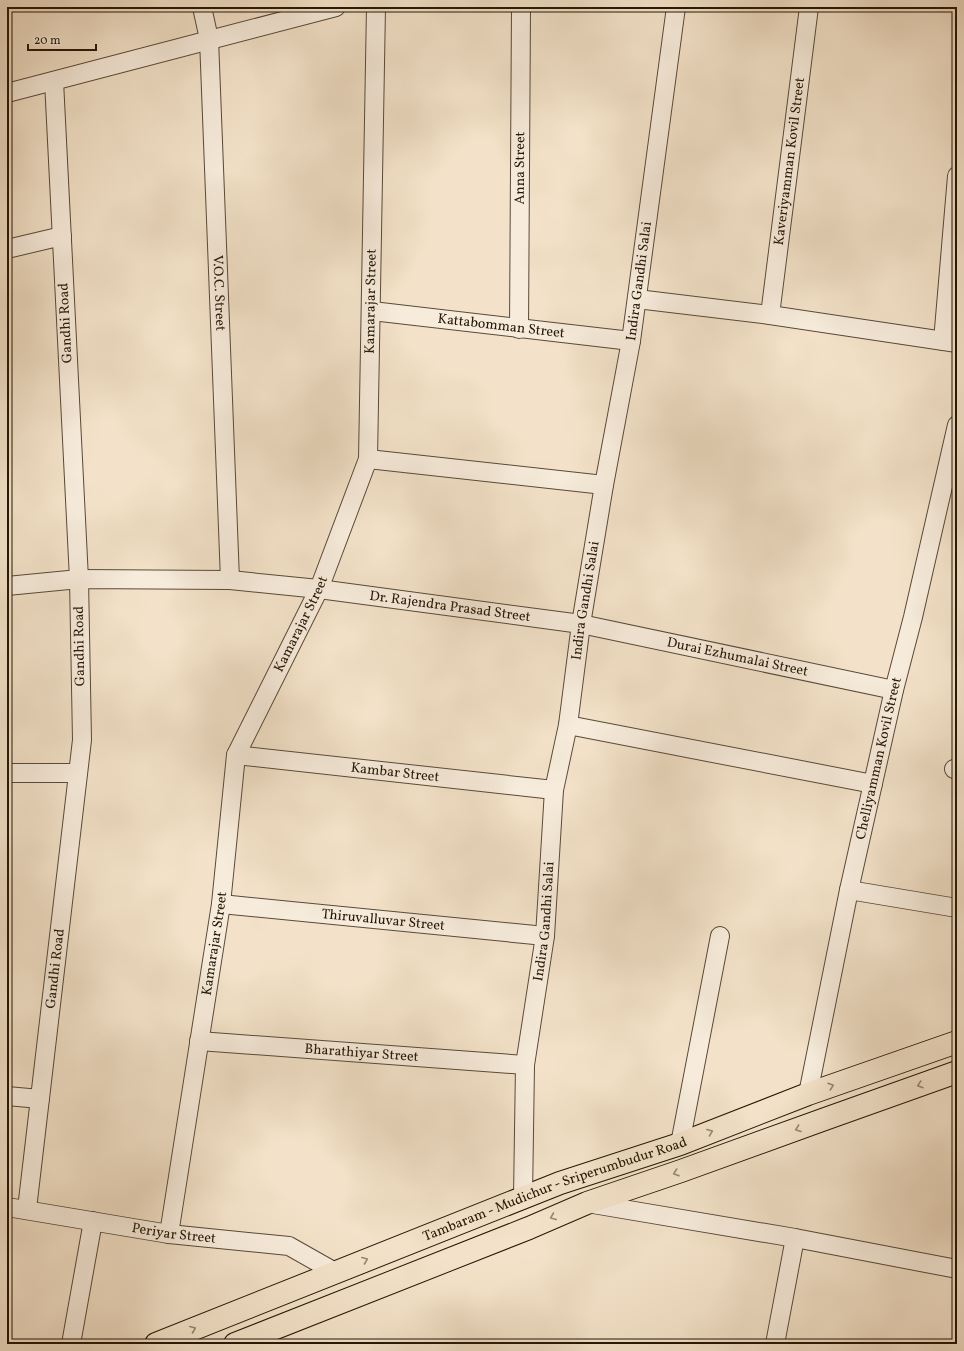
<svg xmlns="http://www.w3.org/2000/svg" width="964" height="1351" font-family="Vollkorn,serif">
<style>
.lines{fill:none;stroke-linecap:round;stroke-linejoin:round}
.street-casing{stroke:#584a37;stroke-width:20}
.primary-casing{stroke:#251706;stroke-width:24}
.street{stroke:#f7ecdc;stroke-width:18}
.primary{stroke:#f3e2c9;stroke-width:22}
.oneway{stroke:#968771}
.labels{text-anchor:middle;dominant-baseline:central;stroke-width:4;stroke-linejoin:round;paint-order:stroke}
.street-label{font-size:14px;fill:#251706;stroke:#f7ecdc}
</style>
<rect width="100%" height="100%" fill="#f3e2c9"/>
<filter id="stains"><feTurbulence type="fractalNoise" baseFrequency=".005" numOctaves="4"/><feColorMatrix values="0 0 0 0 .2 0 0 0 0 .09 0 0 0 0 .02 0 0 0 .5 -.17"/></filter>
<radialGradient id="worn" r=".72"><stop offset=".6" stop-color="#630" stop-opacity="0"/><stop offset="1" stop-color="#630" stop-opacity=".3"/></radialGradient>
<g class="lines">
<defs>
<g id="street">
<path id="s1" d="M202 7 209 39 230 580"/>
<path d="M7 93 336 7"/>
<path d="M7 249 62 236"/>
<path d="M637 299 770 315 957 343"/>
<path id="s2" d="M372 311 631 341"/>
<path id="s3" d="M770 315 809 7"/>
<path id="s4" d="M519 329 521 7"/>
<path d="M943 341 957 176"/>
<path d="M368 459 604 485"/>
<path id="s5" d="M7 586 79 579 230 580 319 589 581 624 894 690"/>
<path d="M568 725 873 784"/>
<path id="s6" d="M236 755 554 790"/>
<path d="M954 769 957 770"/>
<path d="M7 773H78"/>
<path d="M849 890 957 908"/>
<path id="s7" d="M221 904 545 936"/>
<path id="s8" d="M199 1041 525 1065"/>
<path id="s9" d="M808 1094 849 890 894 690 913 617 957 425"/>
<path d="M7 1096 40 1099"/>
<path d="M680 1144 720 936"/>
<path id="s10" d="M523 1197 525 1065 545 936 554 790 568 725 581 624 604 485 631 341 676 7"/>
<path d="M587 1203 795 1238 957 1269"/>
<path id="s11" d="M7 1207 169 1234 289 1246 335 1272"/>
<path id="s12" d="M27 1209 82 740 79 579 54 81"/>
<path id="s13" d="M169 1234 221 904 236 755 319 589 368 459 376 7"/>
<path d="M71 1344 93 1221"/>
<path d="M775 1344 795 1238"/>
</g>
<g id="primary">
<path id="s14" d="M156 1344 560 1183 680 1144 808 1094 957 1042"/>
<path d="M235 1344 529 1228 587 1203 681 1171 825 1119 957 1072"/>
</g>
</defs>
<use href="#street" class="street-casing"/>
<use href="#primary" class="primary-casing"/>
<use href="#street" class="street"/>
<use href="#primary" class="primary"/>
</g>
<defs><path id="oneway-chevron" d="M-2-3.5L2.5 0L-2 3.5" fill="none" stroke-width="1.6" stroke-linecap="round" stroke-linejoin="round"/></defs>
<g class="oneway">
<use href="#oneway-chevron" transform="translate(920 1085) rotate(161)"/>
<use href="#oneway-chevron" transform="translate(831 1086) rotate(-19)"/>
<use href="#oneway-chevron" transform="translate(798 1129) rotate(160)"/>
<use href="#oneway-chevron" transform="translate(710 1132) rotate(-21)"/>
<use href="#oneway-chevron" transform="translate(676 1173) rotate(161)"/>
<use href="#oneway-chevron" transform="translate(553 1217) rotate(157)"/>
<use href="#oneway-chevron" transform="translate(365 1260) rotate(-22)"/>
<use href="#oneway-chevron" transform="translate(193 1329) rotate(-22)"/>
</g>
<g class="labels">
<g class="street-label">
<text stroke="none"><textPath href="#s3" startOffset="155">Kaveriyamman Kovil Street</textPath></text>
<text stroke="none"><textPath href="#s4" startOffset="161">Anna Street</textPath></text>
<text stroke="none"><textPath href="#s10" startOffset="925">Indira Gandhi Salai</textPath></text>
<text stroke="none"><textPath href="#s1" startOffset="287">V.O.C. Street</textPath></text>
<text stroke="none"><textPath href="#s13" startOffset="966">Kamarajar Street</textPath></text>
<text transform="translate(66 323) rotate(-93)">Gandhi Road</text>
<text stroke="none"><textPath href="#s2" startOffset="130">Kattabomman Street</textPath></text>
<text stroke="none"><textPath href="#s10" startOffset="601">Indira Gandhi Salai</textPath></text>
<text stroke="none"><textPath href="#s5" startOffset="445">Dr. Rajendra Prasad Street</textPath></text>
<text stroke="none"><textPath href="#s13" startOffset="630">Kamarajar Street</textPath></text>
<text transform="translate(80 646) rotate(-91)">Gandhi Road</text>
<text stroke="none"><textPath href="#s5" startOffset="737">Durai Ezhumalai Street</textPath></text>
<text stroke="none"><textPath href="#s9" startOffset="343">Chelliyamman Kovil Street</textPath></text>
<text stroke="none"><textPath href="#s6" startOffset="160">Kambar Street</textPath></text>
<text stroke="none"><textPath href="#s7" startOffset="163">Thiruvalluvar Street</textPath></text>
<text stroke="none"><textPath href="#s10" startOffset="277">Indira Gandhi Salai</textPath></text>
<text stroke="none"><textPath href="#s13" startOffset="294">Kamarajar Street</textPath></text>
<text stroke="none"><textPath href="#s12" startOffset="242">Gandhi Road</textPath></text>
<text stroke="none"><textPath href="#s8" startOffset="163">Bharathiyar Street</textPath></text>
<text stroke="none"><textPath href="#s14" startOffset="428">Tambaram - Mudichur - Sriperumbudur Road</textPath></text>
<text stroke="none"><textPath href="#s11" startOffset="169">Periyar Street</textPath></text>
</g>
</g>
<rect width="964" height="1351" fill="none" stroke="#f3e2c9" stroke-width="24"/>
<rect x="8" y="8" width="948" height="1335" fill="none" stroke="#251706" stroke-width="2"/>
<rect x="12" y="12" width="940" height="1327" fill="none" stroke="#251706"/>
<path d="M28 44v6h68v-6" fill="none" stroke="#251706" stroke-width="2"/>
<text x="34" y="44" font-size="12" fill="#251706" stroke="#f7ecdc" stroke-width="3" paint-order="stroke">20 m</text>
<rect width="100%" height="100%" filter="url(#stains)"/>
<rect width="100%" height="100%" fill="url(#worn)"/>
</svg>
